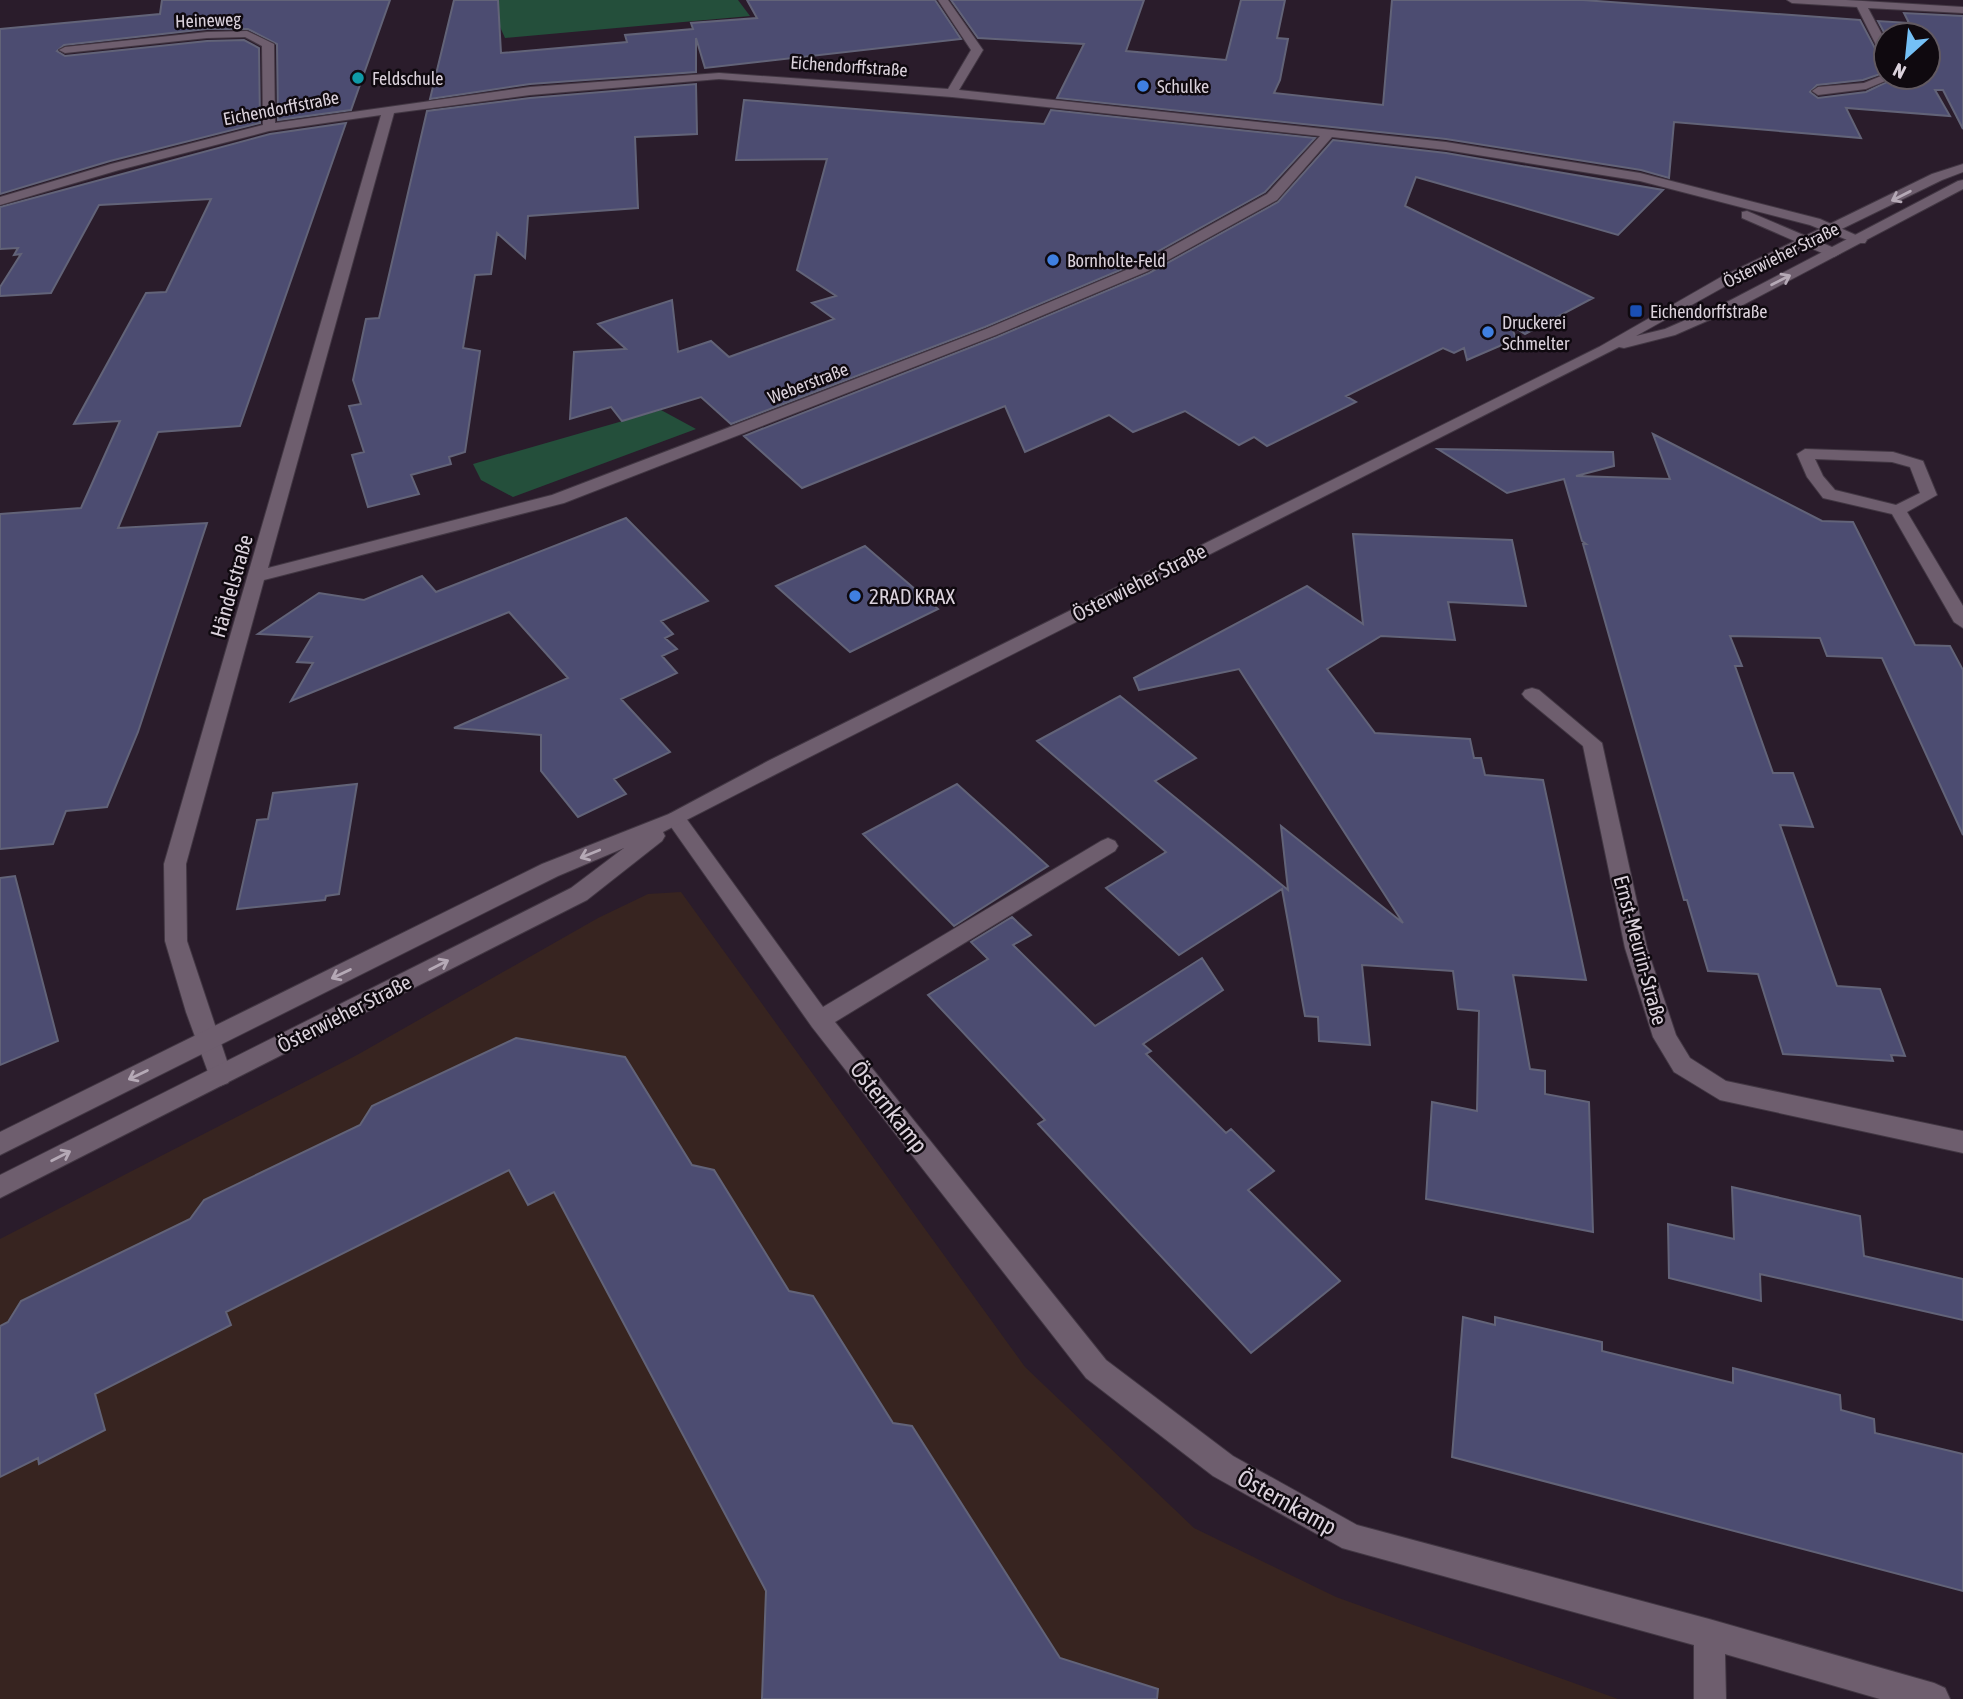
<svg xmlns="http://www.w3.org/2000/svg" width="1963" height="1699" font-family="'Asap Condensed',sans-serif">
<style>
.industrial{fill:#372420}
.green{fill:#244f3b}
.building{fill:#4c4c71;stroke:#626378;stroke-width:2}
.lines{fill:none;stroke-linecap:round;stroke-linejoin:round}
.minor-casing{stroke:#423743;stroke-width:2}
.tertiary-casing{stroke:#423743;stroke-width:2}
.minor{fill:#6e5e6e;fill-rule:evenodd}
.tertiary{fill:#6e5e6e;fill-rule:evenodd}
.oneway{stroke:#b5a9b6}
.culture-dot{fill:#0f9aa8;stroke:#0f090f;stroke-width:2.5}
.shop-dot{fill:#3f7fe0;stroke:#0f090f;stroke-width:2.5}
.transit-dot{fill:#1a4fb4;stroke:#0f090f;stroke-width:2.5}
.labels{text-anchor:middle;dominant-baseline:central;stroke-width:5;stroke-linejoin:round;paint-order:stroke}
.far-street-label{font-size:18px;fill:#dbd2dc;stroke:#0f090f}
.far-poi-label{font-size:18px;fill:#dbd2dc;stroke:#0f090f;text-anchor:start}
.street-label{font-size:21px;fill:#dbd2dc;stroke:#0f090f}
.poi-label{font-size:21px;fill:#dbd2dc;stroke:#0f090f;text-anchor:start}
.near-street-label{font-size:24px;fill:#dbd2dc;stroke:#0f090f}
</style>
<rect width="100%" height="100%" fill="#2a1c2b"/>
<path class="industrial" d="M681 892 1025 1367 1194 1528 1336 1597 1618 1699H0V1239L357 1055 598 918 648 894Z"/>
<path class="green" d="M488 0H738L750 16 505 38Z
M661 410 696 429 513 497 481 480 473 464Z"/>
<path class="building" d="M162 0H390L351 110 278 120 277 44 248 29H207L64 45 57 51 65 56 207 41 244 40 259 48 260 123 110 161 0 194V29L160 14Z
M454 0H498L501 53 627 42 625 35 693 29 691 23 757 18 747 0H935L961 39 705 68 696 38V72L530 84 430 99Z
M951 0H1144L1126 51 1226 60 1241 0H1285L1277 38 1288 39 1280 80 1274 93 1383 105 1392 0H1583L1860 20 1878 54 1886 59V72L1863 80 1817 85 1810 92 1818 98 1866 92 1897 77H1928V35L1886 36 1878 21 1909 23 1904 13 1963 16V129L1943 90H1935L1950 116 1846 108 1861 138 1674 122 1669 178 1641 170 1446 139 1057 98 1084 44 978 38Z
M696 84 697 134 635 137 638 208 528 216 525 258 497 233 491 274 475 275 463 348 480 351 465 452 449 457 451 464 411 475 419 494 368 507 352 455 364 452 349 406 361 404 353 380 366 319 379 318 427 111 530 98Z
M744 100 1044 124 1051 110 1315 138 1265 192 1137 263 985 327 731 424 701 397 622 421 611 407 570 419 574 352 626 349 598 324 672 300 678 352 711 341 729 357 834 319 812 303 836 296 797 270 827 159 736 160Z
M346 123 240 426 158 432 118 528 207 523 138 732 107 807 66 811 53 844 0 849V514L81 508 120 421 74 424 146 293 166 292 211 199 99 205 51 293 0 296V287L21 254 14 255 18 248 0 249V207L270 134Z
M1333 140 1446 153 1663 190 1618 235 1416 177 1405 206 1593 298 1525 334 1511 325 1516 339 1467 360 1464 348 1454 353 1443 348 1346 396 1356 402 1267 446 1254 437 1239 445 1185 411 1133 432 1109 415 1025 452 1005 406 802 488 744 436 997 337 1149 273 1278 202Z
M1653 434 1822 521 1853 522 1915 645 1950 646 1963 670V835L1882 658 1827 656 1820 638 1730 636 1742 666H1735L1773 773H1793L1813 827 1780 825 1837 986 1880 989 1905 1056 1891 1055 1893 1061 1783 1054 1758 974 1708 971 1687 900H1684L1583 544H1586L1582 541 1564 479 1507 493 1438 449 1613 452 1614 466 1576 476 1670 479Z
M626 518 708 601 661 621 673 634 665 638 677 649 662 656 677 673 621 699 670 752 614 779 626 794 578 817 541 771V735L454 728 568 678 509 612 291 701 313 663 297 662 312 637 258 634 319 593 364 600 422 576 436 592Z
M1353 534 1512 540 1526 606 1448 602 1455 640 1381 636 1327 669 1375 733 1470 739 1474 758H1481L1485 775 1543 780 1586 980 1513 975 1530 1069 1545 1071V1094L1589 1102 1593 1232 1426 1199 1432 1102 1477 1111 1479 1011 1458 1009 1453 971 1362 965 1370 1045 1319 1041 1318 1017 1305 1016 1282 889 1179 955 1106 888 1166 852 1037 741 1120 696 1196 758 1155 781 1288 890 1281 826 1403 923 1239 669 1139 690 1134 678 1307 586 1363 624Z
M865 546 938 609 850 652 776 586Z
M357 784 339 894 326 896 325 900 237 909 257 820 268 819 273 793Z
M957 784 1048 866 954 926 863 834Z
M15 876 58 1041 0 1065V878Z
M1012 917 1031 935 1013 945 1095 1026 1202 958 1223 990 1143 1044 1151 1051 1146 1054 1226 1133 1231 1129 1274 1171 1248 1190 1340 1281 1251 1353 1038 1124 1045 1120 928 995 988 959 971 942Z
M516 1038 625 1057 692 1165 714 1170 789 1291 813 1296 893 1423 912 1426 1060 1658 1158 1689 1157 1699H762L766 1591 554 1192 528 1205 509 1170 226 1312 231 1325 95 1394 105 1430 39 1464 38 1458 0 1477V1326L8 1322 21 1301 190 1219 204 1200 360 1125 372 1106Z
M1732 1187 1860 1216 1864 1256 1963 1279V1320L1760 1274 1761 1301 1669 1278 1668 1224 1734 1239Z
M1463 1317 1495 1325V1317L1602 1342V1351L1733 1383V1368L1840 1395 1841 1410 1874 1419 1875 1433 1963 1454V1591L1452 1457Z"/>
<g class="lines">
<defs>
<path id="minor" d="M938 0H948L983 50 959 90 1446 142 1640 173 1820 219 1867 240 1865 243H1855L1810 225 1640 181 1446 150 1332 137 1277 200 1148 271 996 335 564 503 264 580 186 864 187 941 232 1076 228 1083 220 1086 212 1083 186 1012 165 941 164 864 381 115 269 131 119 170 0 205V197L111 164 263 125 262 46 245 37 207 38 65 53 59 50 65 47 207 32 247 31 274 44 275 123 530 87 719 73 948 89 971 50ZM719 79 952 97 1320 136 1267 194 1138 265 986 329 552 495 268 568 394 113 530 95Z
M1787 0H1846L1963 7V13L1868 8 1886 42V56L1880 53 1857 7 1792 3Z
M1886 74V77H1895L1866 89 1818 95 1812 91 1818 87 1864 83Z
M1747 211 1839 250 1841 253 1834 257 1829 256 1742 218V212Z
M1805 449 1893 452 1923 461 1937 495 1907 512 1963 606V628L1954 622 1892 514 1823 498 1807 477 1797 454ZM1815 459 1892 462 1910 467 1920 493 1896 505 1835 490 1823 476Z
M1532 688 1539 690 1602 743 1647 948 1676 1035 1690 1058 1726 1081 1963 1131V1153L1720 1100 1674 1072 1653 1037 1625 948 1583 746 1525 698 1522 694 1525 690Z
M676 812 683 814 823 1007 1101 841 1108 838 1115 841 1118 846 1115 851 835 1022 1106 1360 1233 1456 1357 1525 1709 1619 1934 1683 1945 1688 1950 1699H1880L1725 1654 1726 1699H1694V1645L1342 1548 1213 1476 1086 1378 812 1027 669 824 666 819 669 814Z"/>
<path id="tertiary" d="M1963 164V172L1942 180 1731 283 1636 336 1665 329 1729 301 1958 181 1963 180V189L1739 307 1675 335 1624 348 1619 347 782 771 663 832 665 836 662 841 587 900 0 1198V1175L571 888 624 848 558 876 0 1155V1132L542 864 669 814 768 761 1599 347 1721 277 1932 174Z"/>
</defs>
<use href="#minor" class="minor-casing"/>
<use href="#tertiary" class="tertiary-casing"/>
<use href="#minor" class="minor"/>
<use href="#tertiary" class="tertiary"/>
</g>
<defs><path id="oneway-shaft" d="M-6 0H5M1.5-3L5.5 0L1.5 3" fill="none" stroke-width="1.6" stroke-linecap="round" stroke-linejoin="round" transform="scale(1.75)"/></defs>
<g class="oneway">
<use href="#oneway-shaft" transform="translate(1901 196) rotate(153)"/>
<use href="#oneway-shaft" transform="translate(1781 280) rotate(-27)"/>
<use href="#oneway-shaft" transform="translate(590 854) rotate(158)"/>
<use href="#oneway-shaft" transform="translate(439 965) rotate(-27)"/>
<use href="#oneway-shaft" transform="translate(341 974) rotate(154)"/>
<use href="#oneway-shaft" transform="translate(138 1075) rotate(154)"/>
<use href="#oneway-shaft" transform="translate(61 1156) rotate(-27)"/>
</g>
<circle class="culture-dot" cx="358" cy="78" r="7"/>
<g class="shop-dot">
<circle cx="1143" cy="86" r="7"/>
<circle cx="1053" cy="260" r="7"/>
<circle cx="1488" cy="332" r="7"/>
<circle cx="855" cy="596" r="7"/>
</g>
<rect class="transit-dot" x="1629" y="304" width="14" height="14" rx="3.5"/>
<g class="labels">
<g class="far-street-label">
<text transform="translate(208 20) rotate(-2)">Heineweg</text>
<text transform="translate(849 66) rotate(4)">Eichendorffstraße</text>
<text transform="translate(281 108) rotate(-11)">Eichendorffstraße</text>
<text transform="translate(1781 255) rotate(-26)">Österwieher Straße</text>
<text transform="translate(808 383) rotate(-21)">Weberstraße</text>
</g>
<g class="far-poi-label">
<text x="372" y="78">Feldschule</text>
<text x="1157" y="86">Schulke</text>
<text x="1067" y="260">Bornholte-Feld</text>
<text x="1650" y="311">Eichendorffstraße</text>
<text x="1502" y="322">Druckerei<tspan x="1502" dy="21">Schmelter</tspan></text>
</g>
<g class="street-label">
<text transform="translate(1139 582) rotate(-27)">Österwieher Straße</text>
<text transform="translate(231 586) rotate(-74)">Händelstraße</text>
<text transform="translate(1641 950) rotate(75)">Ernst-Meurin-Straße</text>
<text transform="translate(344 1013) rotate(-27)">Österwieher Straße</text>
</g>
<g class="poi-label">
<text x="869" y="596">2RAD KRAX</text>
</g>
<g class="near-street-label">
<text transform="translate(889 1107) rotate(52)">Östernkamp</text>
<text transform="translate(1287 1502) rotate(29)">Östernkamp</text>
</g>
</g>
<g transform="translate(1907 56) rotate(207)"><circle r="33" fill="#0f090f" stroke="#615961" stroke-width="2"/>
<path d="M0-5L12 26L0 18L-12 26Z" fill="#74c0f6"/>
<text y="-10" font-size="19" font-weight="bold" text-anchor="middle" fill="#dbd2dc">N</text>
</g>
</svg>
